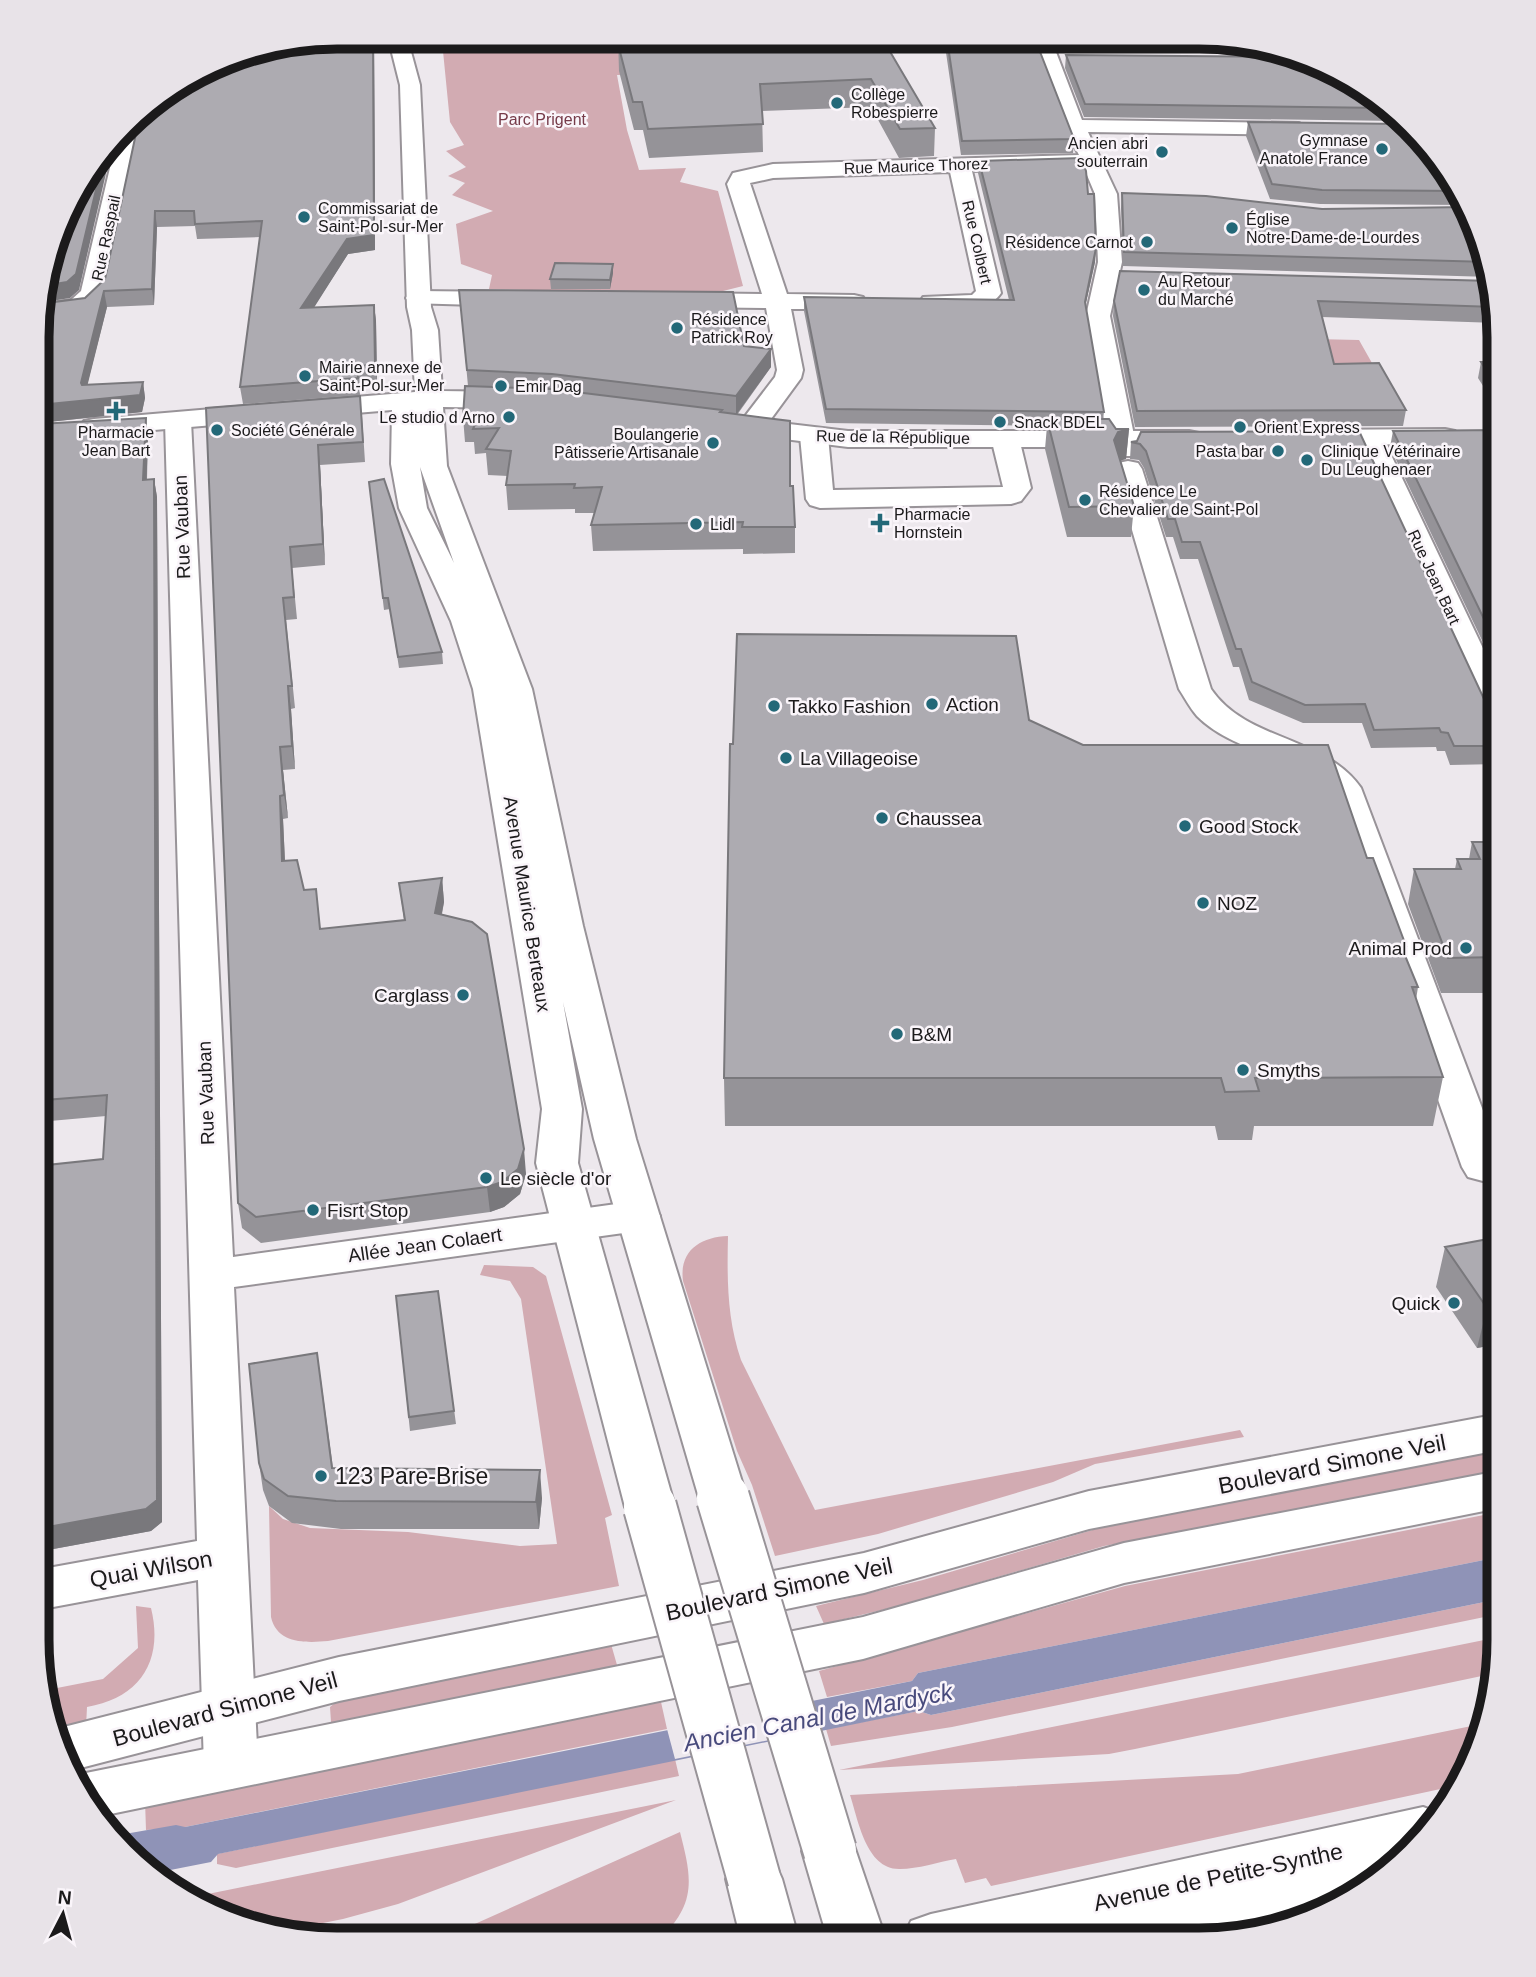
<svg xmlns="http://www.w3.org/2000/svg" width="1536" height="1977" font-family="Helvetica,sans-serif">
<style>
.green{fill:#d2abb2}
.water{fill:#8f93b7}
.pier{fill:#ede8ed}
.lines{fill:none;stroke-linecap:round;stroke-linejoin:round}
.minor-casing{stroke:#989398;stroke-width:4}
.tertiary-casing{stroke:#989398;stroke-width:4}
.secondary-casing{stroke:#989398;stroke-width:4}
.minor{fill:#fff;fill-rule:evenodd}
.tertiary{fill:#fff;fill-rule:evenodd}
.secondary{fill:#fff;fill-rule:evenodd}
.tertiary-bridge-casing{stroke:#989398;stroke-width:56;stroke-linecap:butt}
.tertiary-bridge{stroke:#fff;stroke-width:52}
.wall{fill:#959398;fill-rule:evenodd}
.shaded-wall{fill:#79787c}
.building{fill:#adabb1;stroke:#79787c;stroke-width:2}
.poi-dot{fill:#236878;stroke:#faf5fa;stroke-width:2.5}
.labels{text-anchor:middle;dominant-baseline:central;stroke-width:5;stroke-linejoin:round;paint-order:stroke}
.far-poi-label{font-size:16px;fill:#1b1a1b;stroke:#faf5fa;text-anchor:start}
.far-park-label{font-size:16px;fill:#763b49;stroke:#faf5fa}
.far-street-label{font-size:16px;fill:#1b1a1b;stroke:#faf5fa}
.street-label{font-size:19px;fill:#1b1a1b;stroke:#faf5fa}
.poi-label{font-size:19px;fill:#1b1a1b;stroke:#faf5fa;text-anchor:start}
.near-street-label{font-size:23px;fill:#1b1a1b;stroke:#faf5fa}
.near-poi-label{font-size:23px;fill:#1b1a1b;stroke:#faf5fa;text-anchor:start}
.near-water-label{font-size:24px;font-style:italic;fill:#484a7c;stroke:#faf5fa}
.rim{fill:none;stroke:#1b1a1b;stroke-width:9}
</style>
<rect width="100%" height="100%" fill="#ede8ed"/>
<path class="green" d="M456 37 627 38 630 75H617L627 130 639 170 686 168 680 182 718 191 743 286 711 294 489 289 492 275 461 264 456 224 493 211 452 195 465 183 448 176 466 167 446 151 464 145 450 122 442 41Z
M1314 339 1359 340 1381 379 1329 380Z
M728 1236C727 1279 727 1319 741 1360L815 1510 1240 1430 1244 1437 1095 1464 1053 1482 878 1534 775 1556 752 1485 737 1451 683 1281C679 1251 700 1237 728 1236Z
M484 1265 533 1267 546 1276 612 1515 605 1518 619 1586 328 1641C306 1643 277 1644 271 1617L269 1506 283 1519 310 1528 408 1532 520 1546 557 1544 521 1299 510 1281 480 1275Z
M1499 1451V1470L1104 1546 898 1606 824 1624 816 1606 923 1580 1096 1529Z
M1499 1512V1557L918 1673 912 1681 827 1697 819 1671 1125 1586Z
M1499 1599V1614L952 1727 831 1746 826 1729 919 1711 931 1715Z
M136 1606 151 1608C164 1661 140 1698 87 1707L86 1727 54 1734 50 1725 57 1724V1688L103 1679 138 1648Z
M1499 1637 1496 1673 1135 1749 1109 1754 839 1770Z
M611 1644 617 1665 341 1722H331L330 1707 336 1702Z
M661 1702 667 1729 185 1827 146 1830 145 1801Z
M1486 1723 1483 1736 1459 1785 991 1886 986 1878 965 1883 956 1859C938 1862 918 1869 900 1869 866 1870 858 1819 850 1795L1238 1774Z
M675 1759 679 1776 236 1868 217 1864V1854Z
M676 1800 398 1904 343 1919 278 1932 241 1924 188 1898Z
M680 1832C692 1879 697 1903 659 1940H439Z"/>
<path class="water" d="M1499 1557V1599L931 1715 919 1711 218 1854 211 1862 155 1873 119 1835 176 1825 185 1827 912 1681 918 1673Z"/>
<path class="pier" d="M805 1702 814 1731 675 1759 667 1729Z"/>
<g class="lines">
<defs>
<path id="minor" d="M1032 39H1051L1082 120 1299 123 1310 129 1299 135 1088 132 1117 194 1122 262 1110 316 1137 450 1133 456H1113L1109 450 1086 316 1098 262 1095 194 1084 168 972 171 1001 293C986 315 947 313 923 307L920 302 923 297 972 295 976 291 950 172 773 178 750 183 787 294 854 295 863 297 866 302 863 307 854 309H791L803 370 801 378 760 434H740L736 428 775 377 777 370 766 308 684 307 675 305 672 300 675 295 684 293 762 294 727 184 733 173 773 164 1079 155 1064 126Z
M135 116 141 121 105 294 87 311 39 319V305L71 300 81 291 117 138Z
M418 291 511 292 520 294 523 299 520 304 511 306 409 303 406 298 409 293Z
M178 413 188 415 191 421 233 1257 638 1201 653 1206 660 1216 653 1226 638 1231 234 1287 258 1766 250 1782 231 1789 212 1782 204 1766 198 1580 37 1610V1570L197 1541 165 421 168 415Z
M814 428 824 430 828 436 833 490 1003 487 991 438 995 432H1015L1019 438 1031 488 1021 501 1011 504 820 508 810 505 806 499 800 436 804 430Z
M1369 430 1379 432 1383 438 1499 682V726L1487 723 1483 716 1355 438 1359 432Z
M1128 461 1138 463 1142 469 1211 689C1247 742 1324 735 1361 788L1499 1153 1498 1177 1483 1181 1468 1177 1462 1167 1328 791C1292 753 1234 753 1197 716 1190 708 1185 698 1179 689L1114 469 1118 463Z"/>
<path id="tertiary" d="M388 37H407L420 85 431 307 438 330 442 391 516 392 525 394 529 400 525 406 516 408 443 407 447 466 532 689 583 926 636 1139 747 1498 740 1511 723 1517 706 1511 699 1498 594 1139 563 1002 582 1109 578 1163 675 1507 667 1520 650 1526 633 1520 625 1507 536 1163 542 1109 473 689 451 621 399 508 391 464 392 410 94 435 84 433 80 427 84 421 94 419 415 392 412 330 407 307 400 85ZM420 467 454 563 427 508Z
M739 418 848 431H1189L1199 433 1203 439 1199 445 1189 447H848L729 432 725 426 729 420Z
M1445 429 1455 431 1459 437 1455 443 1309 446 1299 444 1295 438 1299 432 1309 430Z
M1499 1414V1450L1089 1529 864 1593 339 1701 69 1771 52 1730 339 1657 864 1553 1089 1491Z
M1499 1471V1508L1124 1583 863 1659 101 1816 77 1790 71 1776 863 1617 1124 1543Z
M830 1826 850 1834 886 1940H828L802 1851 810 1834Z
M754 1854 774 1861 782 1879 799 1940H741L726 1879 734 1861Z"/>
<path id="secondary" d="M1423 1807 1442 1814 1389 1863 1370 1867 1380 1871 1349 1900 1219 1940H1112L1120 1924 1049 1940H902L911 1921 931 1914Z"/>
</defs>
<use href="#minor" class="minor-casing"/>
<use href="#tertiary" class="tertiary-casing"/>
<use href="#secondary" class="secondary-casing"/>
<use href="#minor" class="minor"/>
<use href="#tertiary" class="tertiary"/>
<use href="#secondary" class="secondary"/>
<defs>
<path id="tertiary-bridge" d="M723 1498 830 1851
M650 1507 754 1879"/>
</defs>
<use href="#tertiary-bridge" class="tertiary-bridge-casing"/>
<use href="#tertiary-bridge" class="tertiary-bridge"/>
</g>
<path class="wall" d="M337 37H374L375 250 348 254 313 308 374 305 376 321 377 382 359 383 360 395 243 404 240 387 260 237 197 239 195 226 157 227 154 305 107 307 87 385 143 382 145 398 142 412 39 423V304L85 298 105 279 139 117 137 114 139 111 240 53Z
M618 38H882L935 128 934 156 899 158 871 107 762 111 763 152 649 158 643 130H634L619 71Z
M944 39H1035L1074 139 1073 153 961 155Z
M1051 39H1239L1276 53 1058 50Z
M1066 55 1366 88 1398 121 1084 117 1065 68Z
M1248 122 1459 187 1467 205 1320 204 1270 199 1246 136Z
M979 161 1095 262 1085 307 1104 412 1103 419 1116 429H1129L1126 459 1120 460 1134 506 1131 537H1067L1045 449 1047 426 826 423 804 311V297L1009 300 978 173Z
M1122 193 1322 209 1489 259 1491 277 1123 266 1121 208Z
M613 264V273L610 289H551L550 279Z
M1492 281 1497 323 1322 317 1334 364 1406 410 1403 426 1135 427 1113 316 1114 301Z
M459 290 744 346 771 367 737 415 790 486 795 527V553L743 554V549L593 551 591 525 595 513H575V509L508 510 506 485 508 476 488 475 486 453 475 454 474 442H465L463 417 468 386Z
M1481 362H1499V411L1478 378Z
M206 408 362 416 365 462 320 465 325 565 292 568 297 619 286 620 295 708 291 709 295 769 283 770 288 818 283 819 285 861 304 890 321 929 404 920 399 883 442 878 444 902 442 914 526 1174 520 1194 504 1207 490 1212 261 1243 242 1228 238 1203Z
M39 424 148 435 147 480 154 479 157 497 162 1522 151 1531 37 1552ZM106 1116 103 1159 39 1166 42 1126 50 1125V1121Z
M1499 430V676L1390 447 1393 431Z
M1137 441 1484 699 1490 707 1499 709V764L1450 765 1445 751H1437L1436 747 1371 748 1362 723H1303L1249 700 1239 667H1233L1198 559H1180L1173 537H1166L1144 468 1139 460 1130 459 1131 442Z
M369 482 442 652 443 664 399 668 390 609 384 610Z
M1029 720 1083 745 1367 858 1406 946 1405 954 1418 987 1416 1000 1443 1077 1433 1126H1254L1252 1140H1218L1215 1126H725L724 1078Z
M1472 842H1499V993H1441L1408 904 1414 869H1455L1457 859H1469Z
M1499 1237V1344L1477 1348 1436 1287 1445 1247Z
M438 1291 456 1424 410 1431 396 1296Z
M321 1380 333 1468 542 1498 539 1529H341L292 1523 269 1506 263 1490 259 1463Z"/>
<path class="shaded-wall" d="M373 37H374L375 250 348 254 303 325 301 308Z
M113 143 79 290 70 298 39 303V297L43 286 105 152Z
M155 211 157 227 154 305 152 289Z
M1096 248 1095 262 1083 316 1085 302Z
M613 264V273L610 289V280Z
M104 291 107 307 84 399 81 383Z
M374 305 376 321 377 382 375 365Z
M771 349V367L736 415V396Z
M143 382 145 398 142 412 39 423V405Z
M146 418 148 435 146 498 143 480Z
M1129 429 1126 459 1116 462 1114 440 1118 432Z
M318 445 320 465 325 565 323 544Z
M154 479 157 497 162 1522 151 1531 37 1552V1529L146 1509Z
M288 686 291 709 295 769 292 746Z
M280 747 283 770 288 818 284 795Z
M280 796 283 819 286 885 282 861Z
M442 878 444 902 437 937 435 913Z
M45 1100 50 1121V1125L45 1104Z
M38 1107 42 1126 38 1188Z
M524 1149 526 1174 520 1194 504 1207 490 1212 487 1187Z
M1499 1306V1344L1477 1348 1487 1308Z
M540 1470 542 1498 539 1529 536 1502Z"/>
<path class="building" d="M337 37H373L374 235 347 239 301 308 374 305 375 365 357 366 358 378 240 387 262 221 195 224 194 211H155L152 289 104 291 81 383 82 385 143 382 140 395 39 405V304L85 298 105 279 141 110 240 53Z
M618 38H882L935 128 900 129 871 79 760 84 763 124 648 129 642 102H633L618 44Z
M947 39H1035L1074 139 962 141Z
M1184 39H1239L1240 40Z
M1066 55 1287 57 1366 88 1385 108 1085 104Z
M1248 122 1400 124 1459 187 1461 191 1322 190 1272 184Z
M105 152 76 274 67 282 43 286 77 187Z
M1081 158 1086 171 1088 194H1094L1096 248 1085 302 1104 412 826 409 804 297 1014 300 979 161Z
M1122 193 1206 196 1322 209 1468 207 1489 262 1124 252Z
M555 263 613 264 610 280 550 279Z
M1120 271 1492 281 1495 307 1318 301 1334 364 1379 363 1406 410 1137 411 1114 301Z
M459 290 733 292 744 346 771 349 736 396 552 374 467 370Z
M1481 362H1499V390Z
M465 386 551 389 722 410 720 412 790 421V486H793L795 527H742L743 522 591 525 602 487 574 488 575 484 506 485 511 451 486 449 499 428 473 429 478 418 463 417Z
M360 396 363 442 318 445 323 544 290 547 294 597 283 598 292 686H288L292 746 280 747 284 795 280 796 282 861 297 860 304 890 316 889 320 929 405 920 399 883 442 878 435 913 472 922 487 934 524 1149 518 1169 502 1182 487 1187 256 1217 238 1203 206 408Z
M146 418 143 480 154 479 157 1500 146 1509 37 1529 38 1166 103 1159 107 1095 45 1100V1104L38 1105 39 424Z
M1047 419H1109L1116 429H1129L1118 432 1114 440 1134 506 1069 507Z
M1499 430V650L1393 431Z
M1359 431 1484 699 1490 707 1499 709V746H1454L1448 733 1441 732 1439 728 1374 730 1365 704 1305 705 1252 682 1241 649H1236L1200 542H1182L1175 519H1168L1146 451 1140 444 1131 442 1137 441 1141 432Z
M384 479 442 652 398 657 388 598H383L369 482Z
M737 634 1016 636 1029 720 1083 745H1328L1367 858H1373L1406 946H1401L1418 987H1412L1443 1077 1255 1078 1259 1091 1225 1092 1221 1078H724L730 744H733Z
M1472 842H1499V957L1448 958 1414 869H1461L1457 859H1480Z
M1499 1237V1306L1487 1308 1445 1247Z
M438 1291 454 1411 409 1417 396 1296Z
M317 1353 332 1468 540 1470 536 1502 336 1501 288 1496 264 1479 259 1463 249 1364Z"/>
<g class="poi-dot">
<circle cx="837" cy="103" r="7"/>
<circle cx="1382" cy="149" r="7"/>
<circle cx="1162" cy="152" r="7"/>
<circle cx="304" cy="217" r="7"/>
<circle cx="1232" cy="228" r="7"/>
<circle cx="1147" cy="242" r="7"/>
<circle cx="1144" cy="290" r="7"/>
<circle cx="677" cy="328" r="7"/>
<circle cx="305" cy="376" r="7"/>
<circle cx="501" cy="386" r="7"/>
<path d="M112.5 400.5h7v7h7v7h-7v7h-7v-7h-7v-7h7z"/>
<circle cx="509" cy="417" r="7"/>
<circle cx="1000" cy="422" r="7"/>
<circle cx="1240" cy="427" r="7"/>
<circle cx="217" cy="430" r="7"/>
<circle cx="713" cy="443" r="7"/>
<circle cx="1278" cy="451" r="7"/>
<circle cx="1307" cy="460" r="7"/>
<circle cx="1085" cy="500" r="7"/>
<path d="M876.5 512.5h7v7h7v7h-7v7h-7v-7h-7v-7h7z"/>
<circle cx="696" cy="524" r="7"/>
<circle cx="932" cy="704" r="7"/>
<circle cx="774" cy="706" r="7"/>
<circle cx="786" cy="758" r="7"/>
<circle cx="882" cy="818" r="7"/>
<circle cx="1185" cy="826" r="7"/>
<circle cx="1203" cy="903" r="7"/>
<circle cx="1466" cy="948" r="7"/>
<circle cx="463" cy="995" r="7"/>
<circle cx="897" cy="1034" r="7"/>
<circle cx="1243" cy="1070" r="7"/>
<circle cx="486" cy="1178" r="7"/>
<circle cx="313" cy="1210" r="7"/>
<circle cx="1454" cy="1303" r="7"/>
<circle cx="321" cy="1476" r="7"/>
</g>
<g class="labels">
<g class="far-poi-label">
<text x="851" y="94">Collège<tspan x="851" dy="18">Robespierre</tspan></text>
<text x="1368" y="140" text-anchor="end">Gymnase<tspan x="1368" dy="18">Anatole France</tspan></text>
<text x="1148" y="143" text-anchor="end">Ancien abri<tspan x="1148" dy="18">souterrain</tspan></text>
<text x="318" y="208">Commissariat de<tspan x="318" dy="18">Saint-Pol-sur-Mer</tspan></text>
<text x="1246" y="219">Église<tspan x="1246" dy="18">Notre-Dame-de-Lourdes</tspan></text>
<text x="1133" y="242" text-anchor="end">Résidence Carnot</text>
<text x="1158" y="281">Au Retour<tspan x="1158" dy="18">du Marché</tspan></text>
<text x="691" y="319">Résidence<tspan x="691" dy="18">Patrick Roy</tspan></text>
<text x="319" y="367">Mairie annexe de<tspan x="319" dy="18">Saint-Pol-sur-Mer</tspan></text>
<text x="515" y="386">Emir Dag</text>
<text x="495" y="417" text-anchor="end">Le studio d Arno</text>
<text x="1014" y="422">Snack BDEL</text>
<text x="1254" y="427">Orient Express</text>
<text x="231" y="430">Société Générale</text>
<text x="116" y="432" text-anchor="middle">Pharmacie<tspan x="116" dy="18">Jean Bart</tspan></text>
<text x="699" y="434" text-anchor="end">Boulangerie<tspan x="699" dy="18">Pâtisserie Artisanale</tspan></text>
<text x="1264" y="451" text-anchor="end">Pasta bar</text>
<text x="1321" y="451">Clinique Vétérinaire<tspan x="1321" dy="18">Du Leughenaer</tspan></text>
<text x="1099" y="491">Résidence Le<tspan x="1099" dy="18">Chevalier de Saint-Pol</tspan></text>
<text x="894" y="514">Pharmacie<tspan x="894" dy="18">Hornstein</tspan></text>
<text x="710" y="524">Lidl</text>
</g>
<g class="far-park-label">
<text x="542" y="119">Parc Prigent</text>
</g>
<g class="far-street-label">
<text transform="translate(916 166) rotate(-2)">Rue Maurice Thorez</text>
<text transform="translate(106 238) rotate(-78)">Rue Raspail</text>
<text transform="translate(977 242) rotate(77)">Rue Colbert</text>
<text transform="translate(893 437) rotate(1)">Rue de la République</text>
<text transform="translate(1434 577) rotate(65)">Rue Jean Bart</text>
</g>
<g class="street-label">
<text transform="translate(182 527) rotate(-92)">Rue Vauban</text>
<text transform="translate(527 904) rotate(81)">Avenue Maurice Berteaux</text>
<text transform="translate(206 1093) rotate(-92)">Rue Vauban</text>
<text transform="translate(425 1245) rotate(-8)">Allée Jean Colaert</text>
</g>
<g class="poi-label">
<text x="946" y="704">Action</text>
<text x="788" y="706">Takko Fashion</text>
<text x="800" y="758">La Villageoise</text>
<text x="896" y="818">Chaussea</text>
<text x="1199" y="826">Good Stock</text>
<text x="1217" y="903">NOZ</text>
<text x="1452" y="948" text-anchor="end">Animal Prod</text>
<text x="449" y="995" text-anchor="end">Carglass</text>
<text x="911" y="1034">B&amp;M</text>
<text x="1257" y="1070">Smyths</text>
<text x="500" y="1178">Le siècle d'or</text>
<text x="327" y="1210">Fisrt Stop</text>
<text x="1440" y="1303" text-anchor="end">Quick</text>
</g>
<g class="near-street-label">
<text transform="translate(1332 1464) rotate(-11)">Boulevard Simone Veil</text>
<text transform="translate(151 1569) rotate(-10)">Quai Wilson</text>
<text transform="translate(779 1589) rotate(-12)">Boulevard Simone Veil</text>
<text transform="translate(225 1709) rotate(-15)">Boulevard Simone Veil</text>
<text transform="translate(1218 1877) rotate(-12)">Avenue de Petite-Synthe</text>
</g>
<g class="near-poi-label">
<text x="335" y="1476">123 Pare-Brise</text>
</g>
<g class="near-water-label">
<text transform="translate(818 1717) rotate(-11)">Ancien Canal de Mardyck</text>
</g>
</g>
<path d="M0 0H1536V1977H0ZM337 49H1199A288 288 0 0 1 1487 337V1640A288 288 0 0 1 1199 1928H337A288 288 0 0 1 49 1640V337A288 288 0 0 1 337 49Z" fill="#e8e3e8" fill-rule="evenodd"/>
<path class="rim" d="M337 49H1199A288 288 0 0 1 1487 337V1640A288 288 0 0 1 1199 1928H337A288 288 0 0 1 49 1640V337A288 288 0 0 1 337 49Z"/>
<g transform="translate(63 1914) rotate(6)" stroke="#faf5fa" stroke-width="5" paint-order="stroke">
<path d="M0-5L12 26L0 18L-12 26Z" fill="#1b1a1b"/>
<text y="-10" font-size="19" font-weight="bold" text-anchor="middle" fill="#1b1a1b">N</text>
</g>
</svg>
